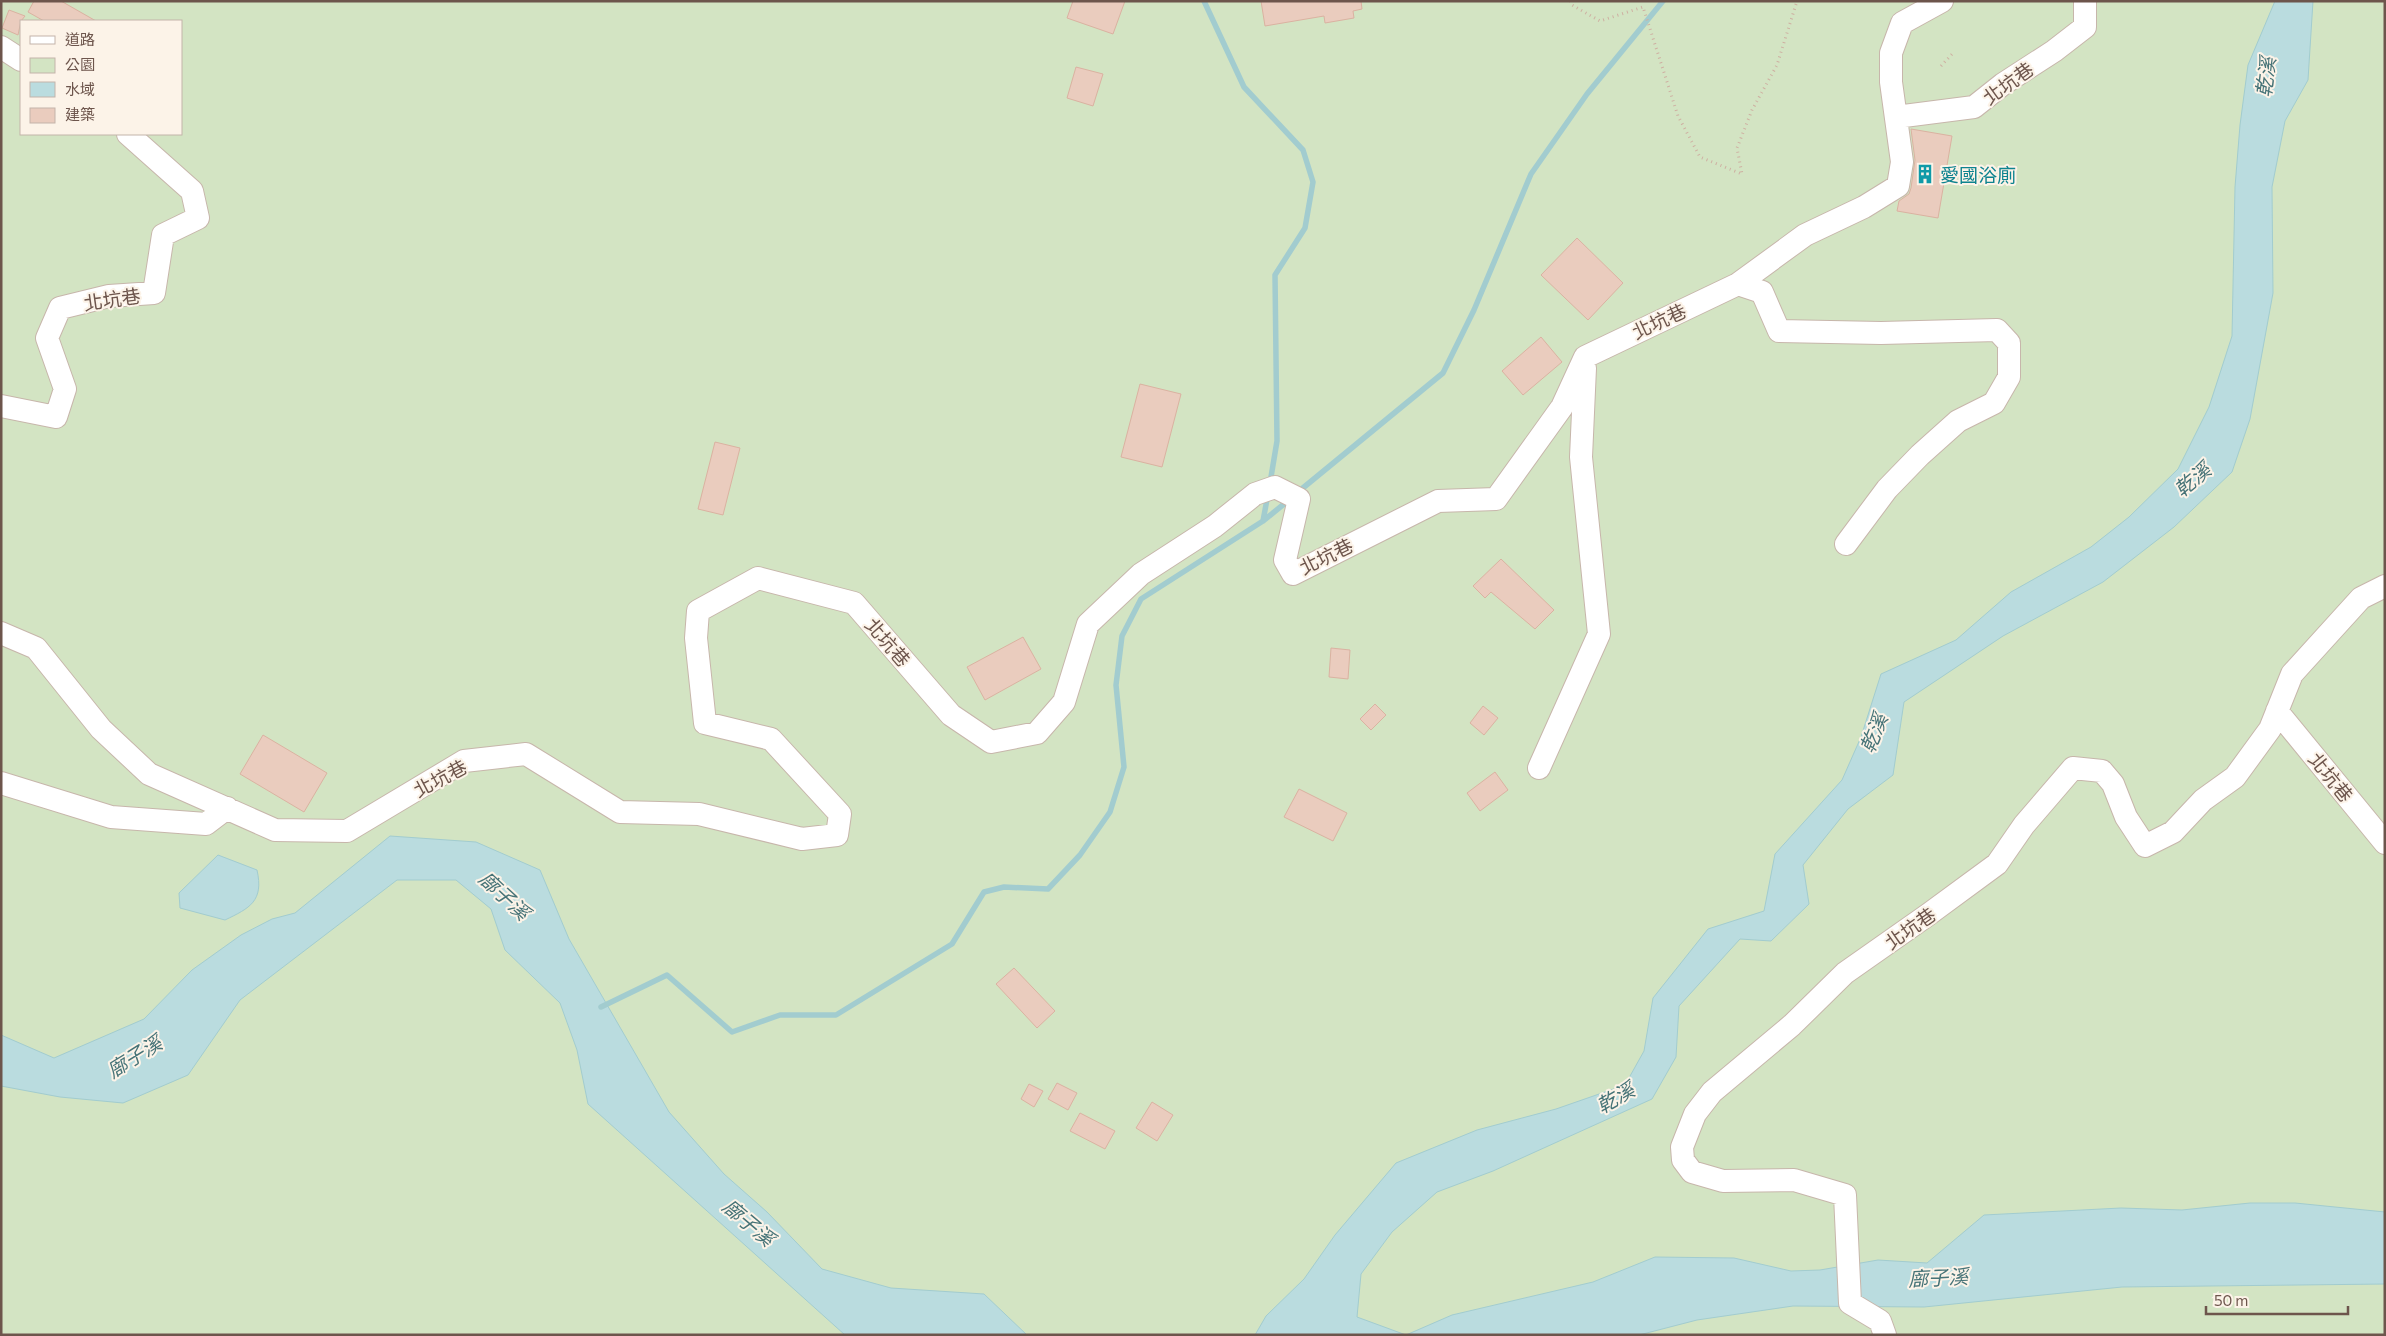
<svg xmlns="http://www.w3.org/2000/svg" width="2386" height="1336" font-family="Commissioner,'Noto Sans TC',sans-serif">
<style>
.green{fill:#d3e4c3;fill-rule:evenodd}
.water{fill:#badcdf;stroke:#a2cccf}
.lines{fill:none;stroke-linecap:round;stroke-linejoin:round}
.stream{stroke:#a2cccf;stroke-width:5.5}
.building{fill:#eaccbe;stroke:#dab2a1}
.street-casing{stroke:#c7b6ab;stroke-width:24}
.path{stroke:#ceb0a2;stroke-width:3;stroke-dasharray:1 4;stroke-linecap:butt}
.street{stroke:#fff;stroke-width:22}
.labels{text-anchor:middle;dominant-baseline:central;stroke-width:4;stroke-linejoin:round;paint-order:stroke}
.street-label{font-size:19px;fill:#6d554c;stroke:#fcf3e8}
.culture-label{font-size:19px;fill:#0d838f;stroke:#fcf3e8;text-anchor:start}
.water-label{font-size:20px;font-style:italic;fill:#467377;stroke:#fcf3e8}
</style>
<rect width="100%" height="100%" fill="#f8eee3"/>
<path class="green" d="M1 1H2385V1335H1ZM21 21H181V134H21Z"/>
<path class="water" d="M2275 1H2313L2308 80 2285 121 2272 187 2273 293 2250 419 2232 472 2174 527 2103 582 2003 636 1904 702 1893 775 1848 809 1803 865 1809 904 1771 941 1740 939 1679 1006 1676 1057 1652 1099 1493 1171 1437 1192 1392 1232 1361 1274 1357 1317 1406 1335 1452 1315 1593 1282 1655 1257 1734 1258 1791 1271 1820 1270 1878 1260 1927 1263 1984 1215 2121 1208 2182 1210 2250 1203H2295L2385 1212V1284L2122 1287 1924 1307 1793 1306 1697 1320 1639 1335H1255L1266 1316 1304 1279 1335 1235 1396 1163 1477 1130 1556 1109 1625 1085 1644 1051 1653 998 1708 929 1764 911 1775 854 1842 780 1861 737 1881 674 1956 640 2011 592 2091 547 2129 517 2178 469 2209 407 2232 336 2235 187 2240 125 2248 65Z
M390 836 476 842 540 870 569 939 669 1112 724 1174 767 1212 822 1269 891 1288 984 1294 1027 1335H845L588 1104 577 1050 560 1003 505 950 491 909 456 880H397L240 1000 188 1075 123 1103 60 1097 1 1086V1035L54 1058 144 1019 192 970 241 935 272 919 295 913Z
M218 855 257 870C264 901 250 908 225 920L180 908 179 893Z"/>
<g class="lines">
<path class="stream" d="M1204 1 1244 87 1303 150 1313 182 1305 228 1275 275 1277 441 1270 483
M1298 492 1443 373 1474 310 1531 174 1587 94 1663 1
M1263 521 1268 494
M601 1007 667 975 732 1032 780 1015H836L952 944 984 892 1004 887 1048 889 1080 855 1110 812 1124 767 1116 685 1122 636 1141 599 1263 521 1289 500"/>
</g>
<path class="building" d="M34 1H61L96 21H44L28 12Z
M1073 1H1125L1113 34 1067 18Z
M1261 1H1361L1362 9 1353 11 1354 18 1325 23 1324 16 1265 26Z
M9 10 25 16 21 21 18 35 2 28Z
M1076 67 1103 74 1093 106 1067 98Z
M1911 129 1952 136 1938 218 1897 211 1899 201 1909 194 1911 188 1915 160Z
M1577 238 1623 283 1588 320 1541 275Z
M1541 337 1562 362 1523 395 1502 371Z
M1140 384 1181 394 1162 467 1121 457Z
M715 442 740 448 723 515 698 509Z
M1501 559 1554 610 1535 629 1491 592 1485 598 1473 586Z
M1023 637 1041 669 985 700 967 667Z
M1331 648 1350 650 1348 679 1329 677Z
M1375 704 1386 715 1371 730 1360 719Z
M1483 706 1498 718 1484 735 1470 723Z
M263 735 327 773 304 812 240 774Z
M1495 772 1508 790 1480 811 1467 793Z
M1299 789 1347 813 1333 841 1284 817Z
M1014 968 1055 1011 1037 1028 996 984Z
M1057 1083 1077 1093 1068 1110 1048 1099Z
M1029 1084 1043 1091 1034 1107 1021 1099Z
M1152 1102 1173 1115 1157 1141 1136 1128Z
M1080 1113 1115 1131 1105 1149 1070 1131Z"/>
<g class="lines">
<defs>
<path id="street" d="M1 47 21 60
M1896 117 1974 107 2003 84 2054 51 2085 27V1
M1738 284 1762 292 1779 331 1881 333 1997 330 2009 343V377L1994 403 1958 421 1920 455 1887 489 1846 544
M1 406 56 417 65 389 47 338 60 308 109 296 154 293 163 235 198 218 192 191 128 134
M1 633 36 648 101 729 149 774 275 830 347 831 464 761 526 754 620 812 699 814 802 839 837 835 840 814 771 739 705 723 696 638 698 611 758 578 854 603 951 715 991 742 1037 733 1064 702 1088 624 1141 574 1215 526 1255 494 1275 487 1299 499 1285 560 1293 574 1438 501 1496 499 1562 407 1585 357 1738 284 1805 235 1864 207 1898 186 1902 162 1891 82V53L1902 23 1942 1
M2277 711 2385 843
M1539 768 1599 634 1581 457 1585 368
M1 783 111 817 206 824 227 808
M1885 1335 1880 1321 1850 1303 1845 1195 1794 1180 1723 1181 1692 1172 1683 1160 1682 1147 1695 1114 1712 1092 1792 1025 1845 973 1929 914 1997 864 2024 825 2073 768 2102 771 2113 784 2126 817 2145 846 2173 832 2203 800 2235 777 2270 729 2292 674 2361 598 2385 586"/>
</defs>
<use href="#street" class="street-casing"/>
<path class="path" d="M1570 1 1572 5 1600 21 1643 7 1678 116 1700 157 1742 174 1737 148 1752 110 1777 65 1797 1
M1941 66 1954 52"/>
<use href="#street" class="street"/>
</g>
<defs>
<symbol id="building-bare" viewBox="-9 -9 18 18"><path d="M-4-6H4V6H1V3H-1V6H-4ZM-2.5-4.3h1.7v1.8h-1.7ZM.8-4.3h1.7v1.8H.8ZM-2.5-1h1.7V.8h-1.7ZM.8-1h1.7V.8H.8Z" fill="#0f9aa8" stroke="#fcf3e8" stroke-width="2.5" paint-order="stroke"/></symbol>
</defs>
<g fill-rule="evenodd">
<use href="#building-bare" x="1911" y="160" width="28" height="28"/>
</g>
<g class="labels">
<g class="street-label">
<text transform="translate(2008 83) rotate(-36)">北坑巷</text>
<text transform="translate(112 299) rotate(-8)">北坑巷</text>
<text transform="translate(1659 321) rotate(-25)">北坑巷</text>
<text transform="translate(1326 556) rotate(-26)">北坑巷</text>
<text transform="translate(888 642) rotate(49)">北坑巷</text>
<text transform="translate(2331 777) rotate(51)">北坑巷</text>
<text transform="translate(440 778) rotate(-28)">北坑巷</text>
<text transform="translate(1910 928) rotate(-35)">北坑巷</text>
</g>
<g class="culture-label">
<text x="1940" y="174">愛國浴廁</text>
</g>
<g class="water-label">
<text transform="translate(2265 77) rotate(-83)">乾溪</text>
<text transform="translate(2192 479) rotate(-40)">乾溪</text>
<text transform="translate(1873 733) rotate(-68)">乾溪</text>
<text transform="translate(505 895) rotate(43)">廍子溪</text>
<text transform="translate(134 1056) rotate(-32)">廍子溪</text>
<text transform="translate(1615 1097) rotate(-30)">乾溪</text>
<text transform="translate(749 1222) rotate(40)">廍子溪</text>
<text transform="translate(1938 1277) rotate(-3)">廍子溪</text>
</g>
</g>
<rect width="2386" height="1336" fill="none" stroke="#6d554c" stroke-width="5"/>
<rect x="20" y="20" width="162" height="115" fill="#fcf3e8" stroke="#c3b4aa"/>
<rect x="30" y="36" width="25" height="8" fill="#ffffff" stroke="#c3b4aa"/>
<text x="65" y="45" font-size="15" fill="#6d554c">道路</text>
<rect x="30" y="58" width="25" height="15" fill="#d3e4c3" stroke="#c3b4aa"/>
<text x="65" y="70" font-size="15" fill="#6d554c">公園</text>
<rect x="30" y="82" width="25" height="15" fill="#badcdf" stroke="#c3b4aa"/>
<text x="65" y="95" font-size="15" fill="#6d554c">水域</text>
<rect x="30" y="108" width="25" height="15" fill="#eaccbe" stroke="#c3b4aa"/>
<text x="65" y="120" font-size="15" fill="#6d554c">建築</text>
<path d="M2206 1306v8h142v-8" fill="none" stroke="#6d554c" stroke-width="2.5"/>
<text x="2214" y="1306" font-size="15" fill="#6d554c" stroke="#fcf3e8" stroke-width="4" paint-order="stroke">50 m</text>
</svg>
